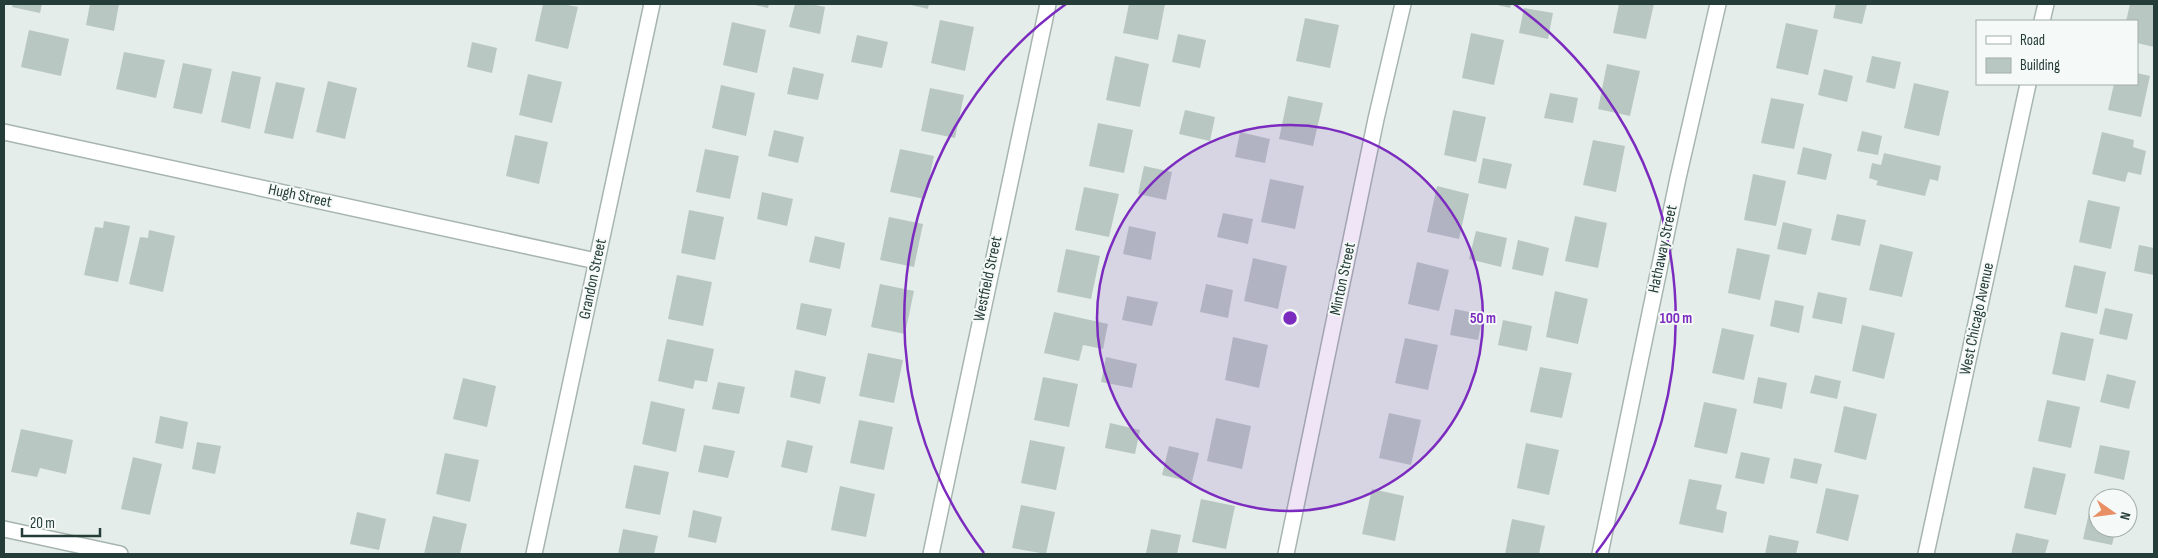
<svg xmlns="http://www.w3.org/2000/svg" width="2158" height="558" font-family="'Sofia Sans Condensed',sans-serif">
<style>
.building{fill:#b9c7c3}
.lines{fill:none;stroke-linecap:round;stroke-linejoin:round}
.street-casing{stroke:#a7b5b0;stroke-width:18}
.street{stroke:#fff;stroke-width:15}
.ring{fill:none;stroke:#7b2cbf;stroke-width:2.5}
.labels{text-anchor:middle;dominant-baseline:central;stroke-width:4;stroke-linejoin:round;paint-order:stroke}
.street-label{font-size:16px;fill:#253d38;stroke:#f5f9f7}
.centre{fill:#7b2cbf;stroke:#f5f9f7;stroke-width:2.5}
.ring-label{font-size:15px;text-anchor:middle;font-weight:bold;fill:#7b2cbf;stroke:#f5f9f7;stroke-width:4;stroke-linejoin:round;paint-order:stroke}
</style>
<rect width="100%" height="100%" fill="#e4ede9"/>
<path class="building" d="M13 4H42L40 13 12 7Z
M90 4H119L114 31 86 25Z
M543 4H562L578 7 568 49 535 41Z
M750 4H769L768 8Z
M795 4H810L825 7 820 34 789 27Z
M907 4H929L928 9Z
M1129 4H1165L1158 40 1123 33Z
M1493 4H1511L1510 8Z
M1619 4H1654L1646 39 1613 33Z
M1836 4H1867L1862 24 1833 18Z
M2130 4H2154V47L2137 43V21H2126Z
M1524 8 1553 13 1548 39 1519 33Z
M1305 18 1339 25 1330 68 1296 61Z
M940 20 974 27 965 71 931 63Z
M732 22 766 30 757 73 723 65Z
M1786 23 1818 30 1808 75 1776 68Z
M29 30 69 39 61 76 21 67Z
M1471 33 1504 40 1494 85 1462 78Z
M1178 34 1206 40 1200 68 1172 62Z
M857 35 888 42 882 68 851 62Z
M472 42 497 48 492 73 467 67Z
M124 52 165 60 156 98 116 89Z
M1115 56 1149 64 1140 107 1106 100Z
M1872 56 1901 62 1895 89 1866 82Z
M183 63 212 69 202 114 173 108Z
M1607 64 1640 71 1630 116 1598 109Z
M793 67 824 74 818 100 787 94Z
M1824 69 1853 76 1847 102 1818 95Z
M232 71 261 77 250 129 221 122Z
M2137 73 2150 76 2141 117 2108 110 2114 84H2137Z
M528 74 562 82 552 123 519 115Z
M328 81 357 88 345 139 316 132Z
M276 82 305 88 293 139 264 133Z
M1914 83 1949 91 1939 136 1904 128Z
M721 85 755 93 746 136 712 128Z
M930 88 964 95 955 138 921 131Z
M1550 93 1578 98 1573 123 1544 118Z
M1288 96 1323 103 1313 146 1279 139Z
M1771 98 1804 104 1794 149 1761 143Z
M1185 110 1215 117 1210 141 1179 134Z
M1453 110 1486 117 1476 162 1444 155Z
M1098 123 1133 130 1124 173 1089 166Z
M774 130 804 137 798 163 768 156Z
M1862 131 1882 136 1878 155 1857 151Z
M1240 132 1270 139 1265 163 1235 157Z
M2102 132 2134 140 2133 147 2146 151 2141 175 2128 172 2125 182 2092 174Z
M515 135 548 142 539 184 506 176Z
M1593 140 1625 146 1616 192 1583 185Z
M1803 147 1832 154 1826 180 1797 174Z
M705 149 739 156 730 199 696 192Z
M900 149 934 156 925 199 890 192Z
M1884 153 1941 166 1938 181 1930 179 1925 196 1876 185 1878 181 1869 178 1872 163 1881 165Z
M1483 158 1512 164 1506 189 1478 183Z
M1144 166 1172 172 1166 200 1138 194Z
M1753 174 1786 181 1776 226 1744 220Z
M1270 179 1304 186 1295 229 1261 222Z
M1437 186 1469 194 1459 239 1427 232Z
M1084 187 1119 194 1109 237 1075 230Z
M762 192 793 199 787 226 757 219Z
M2088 200 2120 207 2111 249 2079 242Z
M689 210 724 217 715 260 681 253Z
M1223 213 1253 219 1248 244 1217 237Z
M1837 214 1866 220 1860 246 1831 240Z
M1575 216 1607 223 1598 268 1565 261Z
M889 217 923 224 914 267 880 260Z
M104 221 130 226 118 282 84 275 95 227 103 228Z
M1783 222 1812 229 1806 255 1777 249Z
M1129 226 1156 232 1151 260 1123 254Z
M149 230 175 236 163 292 129 284 140 237 148 238Z
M1476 231 1507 238 1501 267 1469 259Z
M815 236 845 243 840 269 809 262Z
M1518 240 1549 248 1543 276 1512 269Z
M1880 244 1913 252 1902 297 1869 290Z
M2139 245 2154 248V275L2134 271Z
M1737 248 1770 255 1760 300 1728 293Z
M1066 249 1100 256 1091 299 1057 292Z
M1253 258 1287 266 1278 309 1244 301Z
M1417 262 1449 270 1439 311 1408 304Z
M2074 265 2106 272 2097 314 2065 307Z
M677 275 712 282 703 326 668 319Z
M880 284 914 291 905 334 871 327Z
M1206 284 1233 290 1228 318 1200 312Z
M1555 291 1588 299 1578 344 1546 337Z
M1818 292 1847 298 1842 324 1812 318Z
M1127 296 1158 302 1152 326 1122 320Z
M1775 300 1804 306 1799 333 1770 326Z
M801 303 832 309 826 336 796 329Z
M2105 308 2133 314 2127 340 2099 334Z
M1455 309 1483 315 1478 340 1450 335Z
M1054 312 1108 324 1103 349 1083 345 1079 361 1044 353Z
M1503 320 1532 326 1527 351 1498 345Z
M1862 325 1895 333 1884 379 1852 371Z
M1722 328 1754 335 1744 380 1712 373Z
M2061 332 2094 339 2085 381 2052 374Z
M1233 337 1268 345 1259 388 1225 380Z
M1405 338 1438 345 1428 390 1395 383Z
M667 339 714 349 707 382 695 380 693 389 658 381Z
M868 353 903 360 894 403 859 396Z
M1106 357 1137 364 1132 388 1101 382Z
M1540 367 1572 373 1562 418 1530 412Z
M795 370 826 377 820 404 790 397Z
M2107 374 2136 381 2129 409 2100 402Z
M1815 375 1841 381 1837 399 1810 393Z
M1043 377 1078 384 1069 427 1034 420Z
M1758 377 1787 383 1782 409 1753 403Z
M463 378 496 386 487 427 453 419Z
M718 382 745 387 739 414 712 409Z
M2047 400 2080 407 2071 448 2038 441Z
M651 401 685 409 676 452 642 444Z
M1704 402 1737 409 1727 454 1694 447Z
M1844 406 1877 414 1866 460 1834 452Z
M1389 413 1421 420 1411 465 1379 458Z
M160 416 188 422 183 449 155 443Z
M1216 418 1251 426 1242 469 1207 461Z
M859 420 893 427 884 470 850 463Z
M1110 423 1140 430 1135 454 1105 448Z
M21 429 73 440 66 474 40 468 37 477 11 472Z
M787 440 813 446 807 473 781 467Z
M1030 440 1065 447 1056 490 1021 483Z
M197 442 221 446 215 474 192 469Z
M1526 443 1559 450 1549 495 1517 488Z
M704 445 735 451 728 478 698 472Z
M2100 445 2130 451 2124 480 2094 473Z
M1169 446 1199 453 1192 482 1162 475Z
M1741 452 1770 458 1764 484 1735 478Z
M445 453 479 460 470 502 436 494Z
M133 457 162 464 150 515 121 509Z
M1794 458 1822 464 1817 484 1790 478Z
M634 465 669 472 660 515 625 508Z
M2033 467 2066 474 2056 515 2024 508Z
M1689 479 1722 485 1716 509 1727 512 1723 533 1679 524Z
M840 486 875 494 866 537 831 530Z
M1826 488 1859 495 1848 541 1816 533Z
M1372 489 1404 496 1395 541 1362 534Z
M1201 499 1235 506 1226 549 1192 542Z
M1021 505 1055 512 1046 554 1012 548Z
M693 510 722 517 716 543 688 537Z
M357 512 386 519 379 550 350 544Z
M2089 513 2098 515V528H2116L2112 545 2083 539Z
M433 516 467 524 460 554H424Z
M1512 519 1545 526 1539 554H1505Z
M623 529 658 536 654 554H618Z
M1151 529 1181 535 1177 554 1146 553Z
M2016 533 2049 540 2045 554H2011Z
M1769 535 1799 541 1796 554H1765Z"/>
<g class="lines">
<defs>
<path id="street" d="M2042 21 2046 4
M4 132 596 261
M4 529 120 554
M534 554 652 4
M931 554 1048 4
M1286 554 1376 119 1403 4
M1600 554 1678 178 1718 4
M1926 554 2028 84"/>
</defs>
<use href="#street" class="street-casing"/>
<use href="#street" class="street"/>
</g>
<circle cx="1290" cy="318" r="193" fill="#7b2cbf" fill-opacity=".12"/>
<g class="ring">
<circle cx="1290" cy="318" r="193"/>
<path d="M984 553A386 386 0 0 1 1066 4M1514 4A386 386 0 0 1 1596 553"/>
</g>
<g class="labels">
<g class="street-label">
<text transform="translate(300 196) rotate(12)">Hugh Street</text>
<text transform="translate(1663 249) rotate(-78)">Hathaway Street</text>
<text transform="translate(593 279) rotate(-78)">Grandon Street</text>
<text transform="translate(988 279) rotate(-78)">Westfield Street</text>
<text transform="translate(1343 279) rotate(-78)">Minton Street</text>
<text transform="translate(1977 319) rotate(-78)">West Chicago Avenue</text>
</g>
</g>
<circle cx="1290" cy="318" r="8" class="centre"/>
<g class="ring-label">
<text x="1483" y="323">50 m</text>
<text x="1676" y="323">100 m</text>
</g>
<rect width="2158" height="558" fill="none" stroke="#253d38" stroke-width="10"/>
<rect x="1976" y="20" width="162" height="65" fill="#f5f9f7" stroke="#a2aeab"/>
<rect x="1986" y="36" width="25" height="8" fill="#ffffff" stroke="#a2aeab"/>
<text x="2020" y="45" font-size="15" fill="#253d38">Road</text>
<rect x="1986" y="58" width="25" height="15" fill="#b9c7c3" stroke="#a2aeab"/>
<text x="2020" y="70" font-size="15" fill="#253d38">Building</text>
<g transform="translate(2113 513) rotate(104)"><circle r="24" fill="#f5f9f7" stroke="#a2aeab"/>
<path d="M0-4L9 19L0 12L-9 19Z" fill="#e98f66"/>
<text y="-8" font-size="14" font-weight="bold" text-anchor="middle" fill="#253d38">N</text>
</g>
<path d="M22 528v8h78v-8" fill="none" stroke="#253d38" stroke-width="2.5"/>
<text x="30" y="528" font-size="15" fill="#253d38" stroke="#f5f9f7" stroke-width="4" paint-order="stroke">20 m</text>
</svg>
